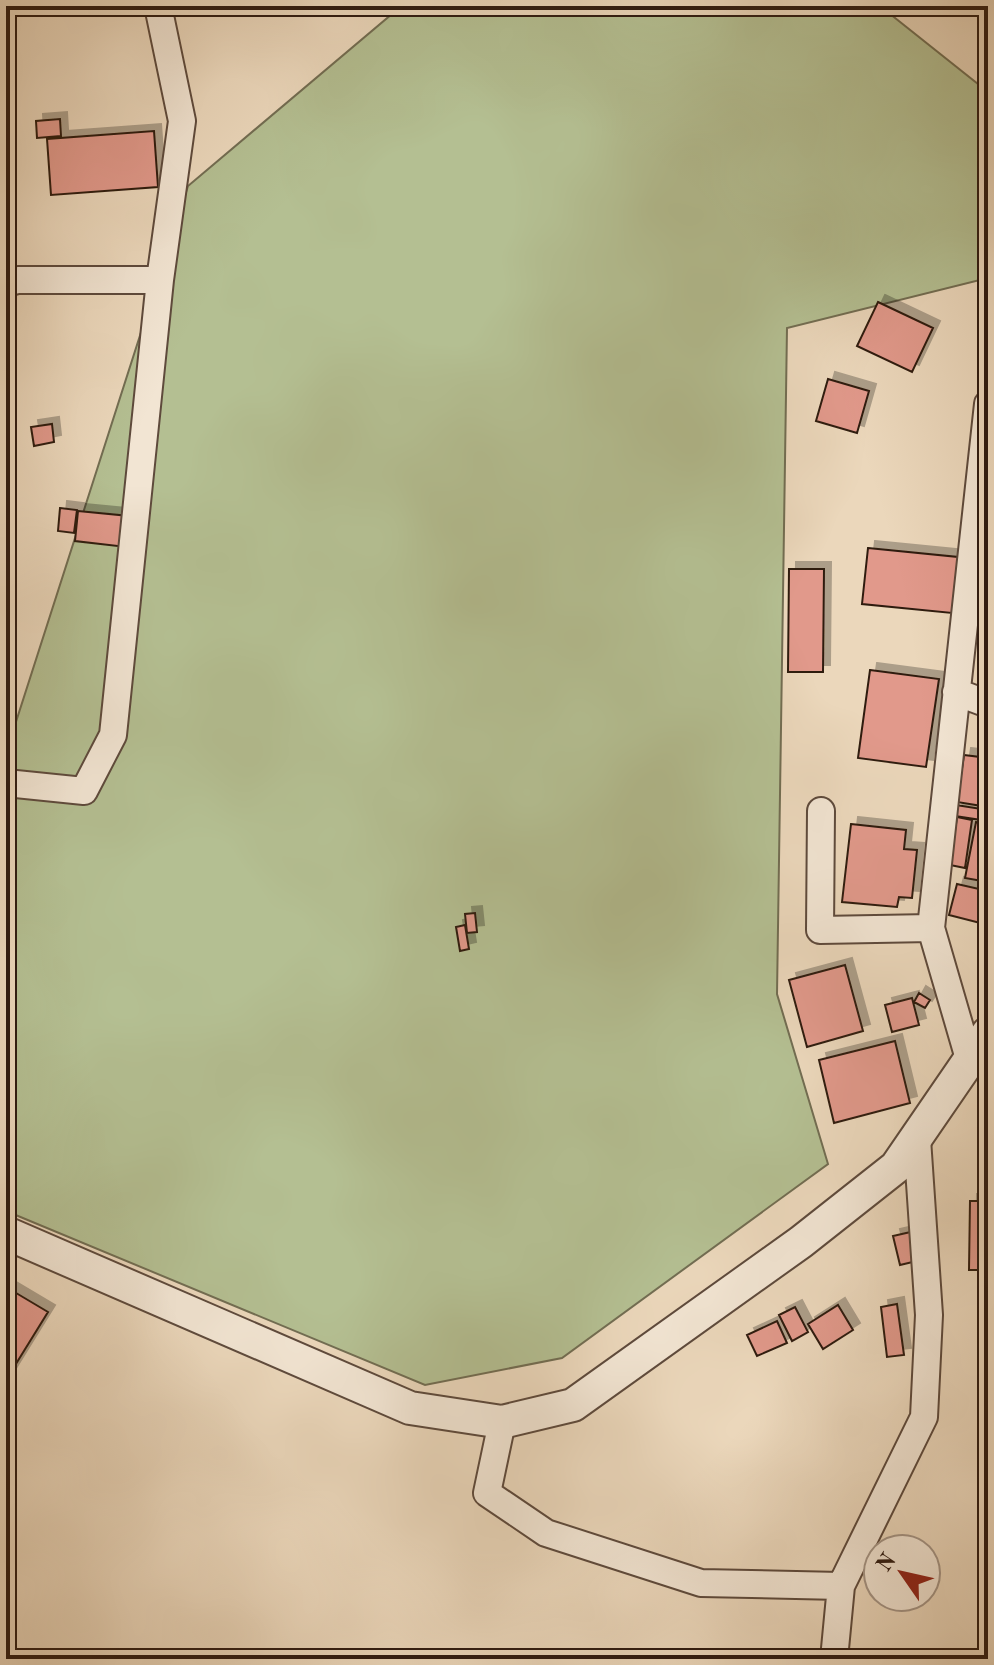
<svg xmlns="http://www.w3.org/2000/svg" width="994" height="1665" font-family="'Old Standard TT',serif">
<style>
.green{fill:#b4bf92;stroke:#726d52;stroke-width:2}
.building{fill:#e1998b;stroke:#2f1b11;stroke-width:2;filter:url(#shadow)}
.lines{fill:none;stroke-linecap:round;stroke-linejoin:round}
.minor-casing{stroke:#5e4a3c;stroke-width:30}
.tertiary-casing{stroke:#5e4a3c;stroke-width:36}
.minor{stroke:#f2e5d3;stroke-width:26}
.tertiary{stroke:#f2e5d3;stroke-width:32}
</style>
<defs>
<filter id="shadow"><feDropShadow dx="7" dy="-7" stdDeviation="0" flood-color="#0004"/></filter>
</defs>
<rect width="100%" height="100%" fill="#ebd7bb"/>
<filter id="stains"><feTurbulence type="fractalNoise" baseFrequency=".0025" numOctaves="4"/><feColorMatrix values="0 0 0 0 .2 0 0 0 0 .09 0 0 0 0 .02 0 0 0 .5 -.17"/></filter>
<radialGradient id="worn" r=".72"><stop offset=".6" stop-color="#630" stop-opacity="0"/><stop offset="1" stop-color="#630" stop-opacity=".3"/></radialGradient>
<path class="green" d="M423 6H880L988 92V278L787 328 777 994 828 1164 562 1358 425 1385 6 1211V753L188 186 392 14Z"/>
<path class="building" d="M60 119 61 136 37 138 36 121Z
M154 131 158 187 51 195 47 139Z
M878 302 933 328 912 372 857 346Z
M828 379 869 391 857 433 816 421Z
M52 424 54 442 34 446 31 427Z
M60 508 77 510 74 533 58 531Z
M78 511 129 516 126 547 75 541Z
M868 548 958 557 952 613 862 604Z
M789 569H824L823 672H788Z
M870 670 939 679 926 767 858 758Z
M964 755 988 758V807L957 802Z
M956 805 988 810V821L955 816Z
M957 817 972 820 965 868 950 865Z
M976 822 988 825V882L965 878Z
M851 824 906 830 904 849 917 850 912 898 899 897 897 907 842 902Z
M957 884 988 891V925L949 915Z
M475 913 477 932 467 933 465 914Z
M465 925 469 949 460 951 456 927Z
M845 965 863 1031 807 1047 789 980Z
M919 993 930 1000 925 1008 914 1002Z
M912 998 919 1025 892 1032 885 1005Z
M895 1041 910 1103 834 1123 819 1060Z
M970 1201H988V1270H969Z
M915 1231 921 1260 900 1265 893 1236Z
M981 1276H988V1293L981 1292Z
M6 1287 48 1312 6 1380Z
M897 1304 904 1355 887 1357 881 1307Z
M838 1305 853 1330 823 1349 808 1324Z
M795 1307 808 1332 792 1341 779 1315Z
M777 1321 787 1343 757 1356 747 1335Z"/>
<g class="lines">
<defs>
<path id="minor" d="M6 283 18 280H160
M956 692 988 704
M6 783 84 791 113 735 160 280 182 121 158 6
M821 811 820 930 931 928
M970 1062 931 928 988 404
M502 1422 487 1493 546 1533 701 1583 841 1586
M834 1659 841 1586 924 1417 929 1315 917 1139"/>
<path id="tertiary" d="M6 1233 410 1408 502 1422 573 1405 801 1242 896 1167 988 1033"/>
</defs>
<use href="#minor" class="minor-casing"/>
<use href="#tertiary" class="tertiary-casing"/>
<use href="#minor" class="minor"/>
<use href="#tertiary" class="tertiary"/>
</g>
<rect width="994" height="1665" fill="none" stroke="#ebd7bb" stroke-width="32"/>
<rect x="8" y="8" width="978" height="1649" fill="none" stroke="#2f1b11" stroke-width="4"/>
<rect x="16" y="16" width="962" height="1633" fill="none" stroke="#2f1b11" stroke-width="2"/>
<g transform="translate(902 1573) rotate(304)"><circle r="38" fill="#f2e5d3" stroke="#a49485" stroke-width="2"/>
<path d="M0-6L14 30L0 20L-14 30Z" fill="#8f2418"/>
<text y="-12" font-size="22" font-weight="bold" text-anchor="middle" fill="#2f1b11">N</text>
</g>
<rect width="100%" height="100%" filter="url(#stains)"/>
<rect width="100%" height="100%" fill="url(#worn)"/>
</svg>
